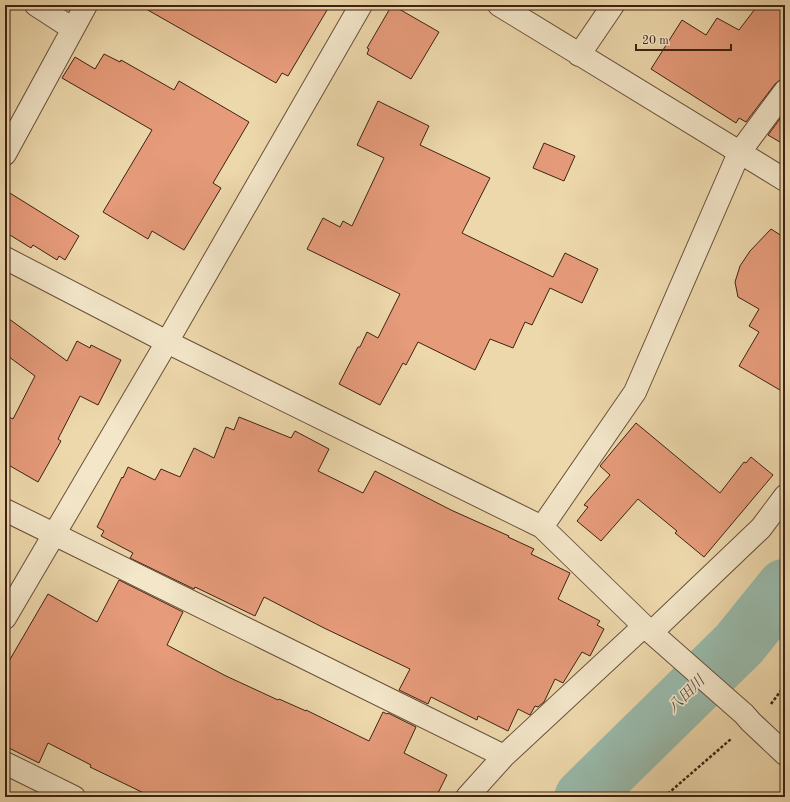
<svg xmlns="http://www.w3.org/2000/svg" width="790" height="802" font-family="'Old Standard TT','Noto Serif JP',serif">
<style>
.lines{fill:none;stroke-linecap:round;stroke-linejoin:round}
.river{stroke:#99baab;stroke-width:57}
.building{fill:#e69b7a;stroke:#3e2213}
.minor-casing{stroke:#6a5039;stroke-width:24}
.path{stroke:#3e2213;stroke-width:2.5;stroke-dasharray:3 2;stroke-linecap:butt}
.minor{stroke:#f3e6c9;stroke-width:22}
.labels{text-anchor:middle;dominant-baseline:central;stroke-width:3.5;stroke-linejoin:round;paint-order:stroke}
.water-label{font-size:15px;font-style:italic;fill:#554839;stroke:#f3e6c9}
</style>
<rect width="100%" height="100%" fill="#edd8ac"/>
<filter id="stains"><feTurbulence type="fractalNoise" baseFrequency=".005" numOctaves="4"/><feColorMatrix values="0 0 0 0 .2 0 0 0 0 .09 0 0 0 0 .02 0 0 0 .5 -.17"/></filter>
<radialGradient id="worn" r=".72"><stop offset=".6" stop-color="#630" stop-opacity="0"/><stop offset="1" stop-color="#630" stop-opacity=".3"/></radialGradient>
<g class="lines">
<path class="river" d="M583 797 739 644 785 587"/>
</g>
<path class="building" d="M139 5H330L288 76 282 73 276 83Z
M392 5 439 32 411 79 367 54 369 49 367 48Z
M758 5H785V79L780 80 775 84 746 122 739 118 736 123 651 69 682 20 706 35 717 18 739 30Z
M104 54 120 62 121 60 174 90 179 81 249 122 213 183 221 188 184 250 152 231 148 239 103 212 152 130 62 78 75 57 95 69Z
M378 101 429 126 420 145 490 178 462 233 553 277 565 253 598 269 582 303 550 288 532 325 525 322 513 348 490 339 475 370 418 342 406 365 403 363 380 405 339 384 358 347H360L367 332 378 338 400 294 307 249 323 218 340 227 343 221 352 226 384 158 357 145Z
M785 112V145L768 135Z
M544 143 575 156 564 181 533 168Z
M5 190 79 236 65 260 59 256 57 260 33 245 31 248 5 232Z
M771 229 785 238V393L739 366 759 332 749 326 759 309 738 297 735 282 740 266 750 251Z
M5 316 67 361 77 341 90 348 91 345 121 360 98 405 80 396 58 439 61 441 38 482 5 463V415L13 419 35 376 5 354Z
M239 417 291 438 295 431 329 449 318 471 363 493 375 471 451 510 509 536 508 537 534 549 531 554 570 573 558 599 600 621 597 625 604 629 590 656 582 652 563 683 555 679 544 702 538 707 535 706 530 715 518 709 508 731 478 716 477 720 431 697 428 704 399 690 410 669 324 628 264 597 255 616 195 587 194 589 130 558 133 553 101 536 104 531 97 527 122 477 123 478 128 467 155 480 161 469 180 477 194 448 214 458 226 427 234 430Z
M636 423 720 493 744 462 746 463 751 457 773 475 704 557 675 533 677 531 638 499 601 541 577 521 588 507 584 505 610 475 600 466Z
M119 580 183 612 167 645 226 676 278 700 279 699 306 711V710L369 741 383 712 387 714 388 713 416 727 404 753 447 775 436 797H152L90 767 91 765 48 743 39 763 5 746V668L48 594 97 622Z"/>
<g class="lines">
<defs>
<path id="minor" d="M36 5 73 29
M499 5 785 180
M579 55 613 5
M5 154 86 5
M5 258 167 342 542 527 644 626 744 714 751 722 785 754
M5 510 504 756
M542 527 635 392 739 153 785 91
M5 618 167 342 361 5
M652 632 761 528 785 496
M5 763 74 797
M467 797 504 756 644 626"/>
</defs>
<use href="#minor" class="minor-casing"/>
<path class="path" d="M771 704 785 685
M664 797 731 739"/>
<use href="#minor" class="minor"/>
</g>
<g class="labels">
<g class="water-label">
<text transform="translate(687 695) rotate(-45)">八田川</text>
</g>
</g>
<rect width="790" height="802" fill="none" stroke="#edd8ac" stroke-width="20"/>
<rect x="6" y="6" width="778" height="790" fill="none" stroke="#3e2213" stroke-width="2"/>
<rect x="10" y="10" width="770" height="782" fill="none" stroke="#3e2213"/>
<path d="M636 44v6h95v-6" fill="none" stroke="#3e2213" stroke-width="2"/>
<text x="642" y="44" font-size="12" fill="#3e2213" stroke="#f3e6c9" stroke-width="3" paint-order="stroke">20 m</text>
<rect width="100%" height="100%" filter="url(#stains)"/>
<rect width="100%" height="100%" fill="url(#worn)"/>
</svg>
